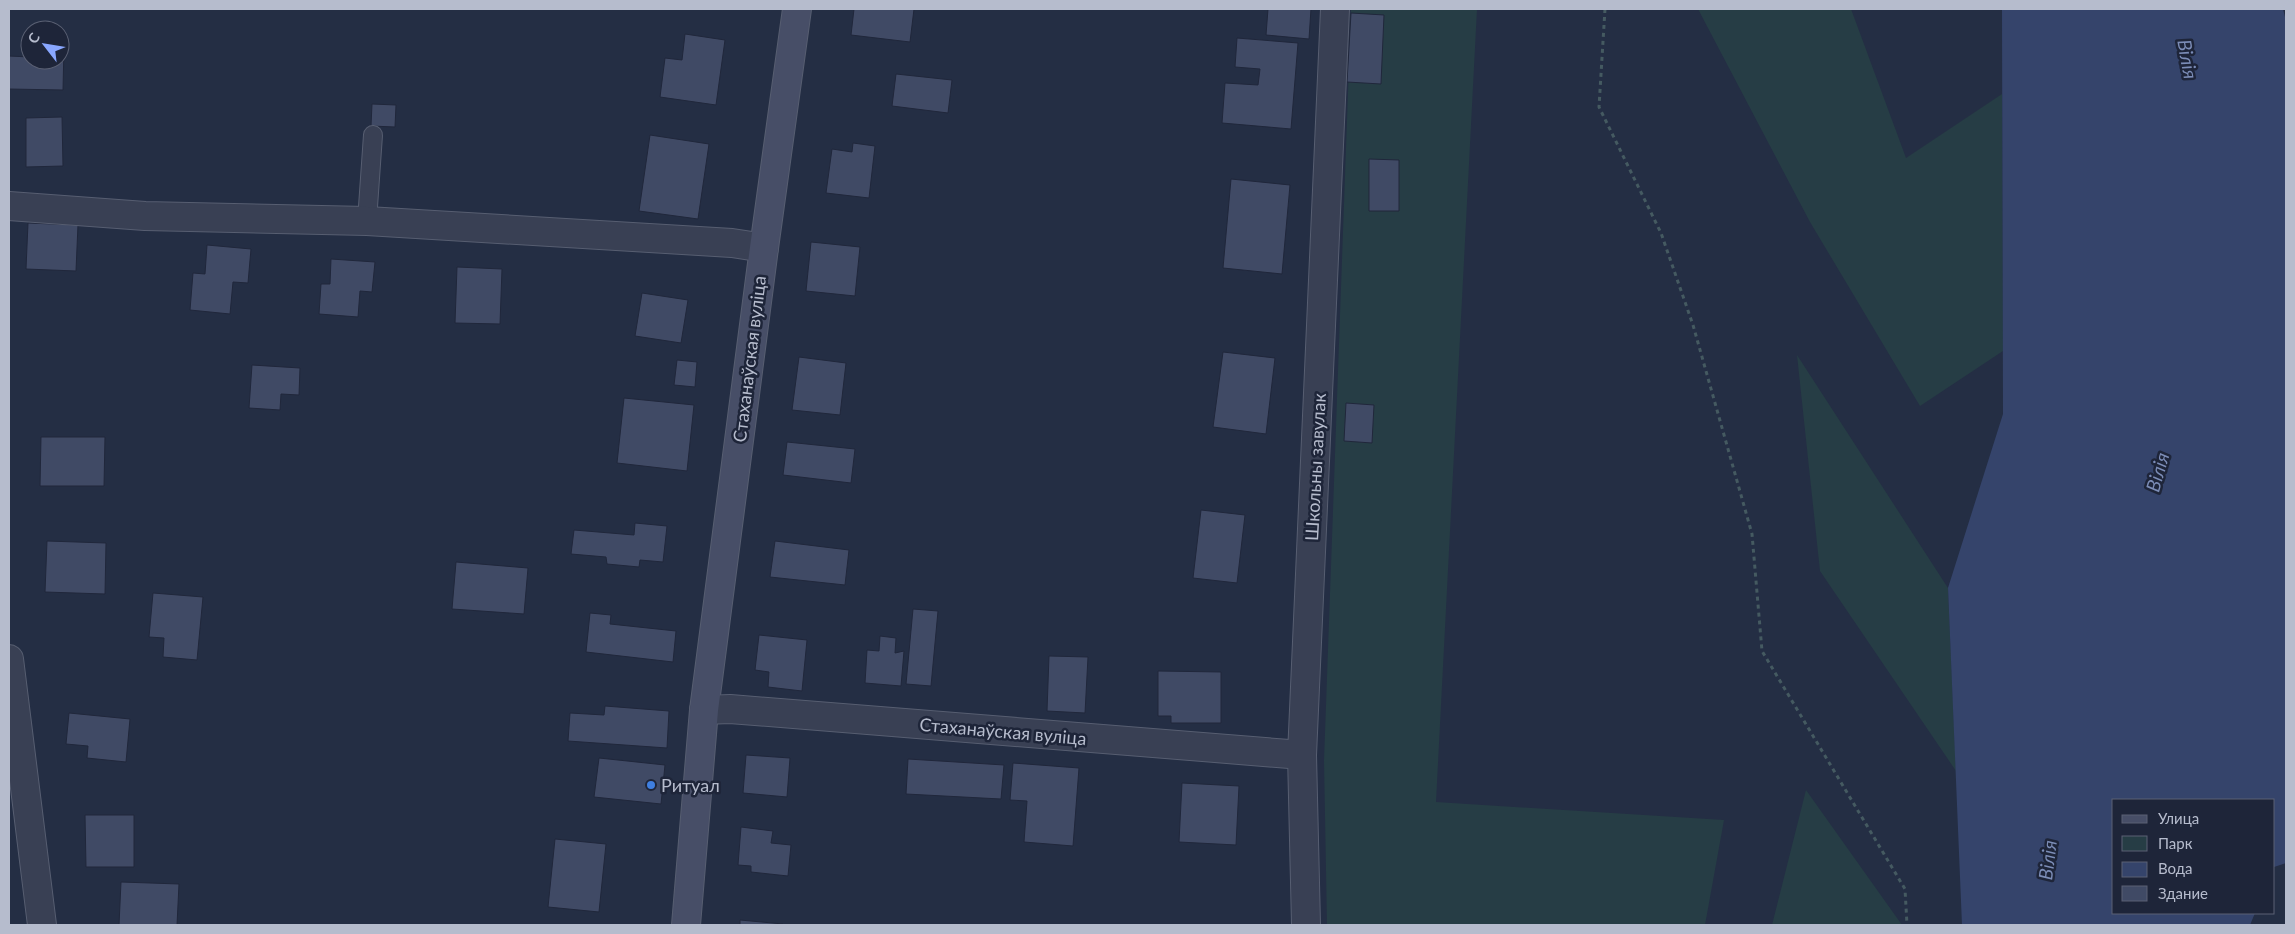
<svg xmlns="http://www.w3.org/2000/svg" width="2295" height="934" font-family="Lato,sans-serif">
<style>
.green{fill:#263d45}
.water{fill:#35446b}
.building{fill:#404a65;stroke:#20273b}
.lines{fill:none;stroke-linecap:round;stroke-linejoin:round}
.lane-casing{stroke:#575e71;stroke-width:20}
.street-casing{stroke:#575e71;stroke-width:30}
.secondary-casing{stroke:#575e71;stroke-width:30}
.path{stroke:#455a61;stroke-width:3;stroke-dasharray:4 4;stroke-linecap:butt}
.lane{stroke:#394054;stroke-width:18}
.street{stroke:#394054;stroke-width:28}
.secondary{stroke:#474e67;stroke-width:28}
.shop-dot{fill:#3f7fe0;stroke:#1e2539;stroke-width:2}
.labels{text-anchor:middle;dominant-baseline:central;stroke-width:5;stroke-linejoin:round;paint-order:stroke}
.street-label{font-size:18px;fill:#b6bccd;stroke:#1e2539}
.poi-label{font-size:18px;fill:#b6bccd;stroke:#1e2539;text-anchor:start}
.water-label{font-size:19px;font-style:italic;fill:#7c8db7;stroke:#1e2539}
</style>
<rect width="100%" height="100%" fill="#242e44"/>
<path class="green" d="M1351 9H1477L1436 802 1724 820 1705 925H1327L1324 761Z
M1698 9H1851L1906 158 2002 94 2003 351 1920 406 1810 222Z
M1797 355 1948 588 1956 771 1820 571Z
M1806 790 1902 925H1772Z"/>
<path class="water" d="M2002 9H2283L2286 21V863L2274 867V800H2114V913H2255L2250 925H1962L1948 588 2003 414Z"/>
<path class="building" d="M854 9H914L910 42 851 35Z
M1268 9H1311L1309 39 1266 35Z
M1351 13 1384 15 1381 84 1347 82Z
M685 34 725 40 716 105 660 97 665 58 682 60Z
M1237 38 1298 43 1291 129 1222 123 1225 83 1258 85 1260 69 1235 67Z
M60 46H64L63 90 9 89V56L30 57V60H60Z
M896 74 952 80 948 113 892 106Z
M372 104 396 105 395 127 371 126Z
M62 117 63 166 26 167V118Z
M650 135 709 144 698 219 639 211Z
M853 143 875 146 869 198 826 193 832 149 852 152Z
M1369 159 1399 160V211H1369Z
M1231 179 1290 185 1282 274 1223 268Z
M28 223 78 225 76 271 26 269Z
M811 242 860 247 855 296 806 291Z
M207 245 251 249 248 283 233 282 230 314 190 310 193 273 205 274Z
M331 259 375 262 372 292 360 291 358 317 319 314 321 284H330Z
M457 267 502 269 500 324 455 323Z
M642 293 688 300 681 343 635 336Z
M1223 352 1275 358 1266 434 1213 427Z
M799 357 846 363 840 415 792 410Z
M677 360 697 362 695 387 674 385Z
M252 365 300 368 299 395 281 394 280 410 249 408Z
M624 398 694 405 687 471 617 463Z
M1346 403 1374 405 1372 443 1344 441Z
M41 437H105L104 486H40Z
M787 442 855 449 851 483 783 475Z
M1201 510 1245 515 1237 583 1193 578Z
M635 523 667 526 663 562 640 560 639 567 607 564 606 557 571 554 574 530 634 535Z
M47 541 106 543 105 594 45 592Z
M775 541 849 550 845 585 770 577Z
M456 562 528 568 524 614 452 609Z
M153 593 203 597 197 660 163 657 164 638 149 637Z
M913 609 938 611 931 686 906 684Z
M590 613 611 615 610 624 676 631 673 662 586 652Z
M759 635 807 640 802 691 768 687 769 672 755 670Z
M880 636 896 638 895 653 904 651 901 686 865 683 867 650 879 651Z
M1049 656 1088 657 1085 713 1047 711Z
M1158 671 1221 672V723H1171V716H1158Z
M605 706 669 711 667 748 568 741 570 713 604 715Z
M69 713 130 719 126 762 87 758 88 746 66 744Z
M746 755 790 758 787 797 743 793Z
M599 758 665 765 661 804 594 797Z
M908 759 1004 765 1001 799 906 794Z
M1013 763 1079 768 1073 846 1024 842 1027 801 1010 800Z
M1182 783 1239 786 1236 845 1179 842Z
M85 815H134V867H86Z
M741 827 773 831 771 843 791 845 788 876 751 872V866L738 865Z
M555 839 606 844 599 912 548 907Z
M121 882 179 884 177 925H119Z
M740 920 783 924V925H740Z"/>
<g class="lines">
<defs>
<path id="lane" d="M367 221 373 135"/>
<path id="street" d="M9 206 145 216 367 221 732 243 764 248
M9 659 42 925
M704 710 730 709 1302 755
M1306 925 1302 755 1335 9"/>
<path id="secondary" d="M686 925 704 710 764 248 797 9"/>
</defs>
<use href="#lane" class="lane-casing"/>
<use href="#street" class="street-casing"/>
<use href="#secondary" class="secondary-casing"/>
<path class="path" d="M1605 9 1599 107 1661 233 1693 325 1752 534 1762 651 1905 889 1907 925"/>
<use href="#lane" class="lane"/>
<use href="#street" class="street"/>
<use href="#secondary" class="secondary"/>
</g>
<circle class="shop-dot" cx="651" cy="785" r="5"/>
<g class="labels">
<g class="street-label">
<text transform="translate(749 359) rotate(-83)">Стаханаўская вуліца</text>
<text transform="translate(1315 467) rotate(-87)">Школьны завулак</text>
<text transform="translate(1003 731) rotate(5)">Стаханаўская вуліца</text>
</g>
<g class="poi-label">
<text x="661" y="785">Ритуал</text>
</g>
<g class="water-label">
<text transform="translate(2188 59) rotate(80)">Вілія</text>
<text transform="translate(2157 472) rotate(-74)">Вілія</text>
<text transform="translate(2047 860) rotate(-83)">Вілія</text>
</g>
</g>
<rect width="2295" height="934" fill="none" stroke="#b6bccd" stroke-width="20"/>
<rect x="2112" y="799" width="162" height="115" fill="#1e2539" stroke="#5b6174"/>
<rect x="2122" y="815" width="25" height="8" fill="#474e67" stroke="#5b6174"/>
<text x="2158" y="824" font-size="15" fill="#b6bccd">Улица</text>
<rect x="2122" y="836" width="25" height="15" fill="#263d45" stroke="#5b6174"/>
<text x="2158" y="849" font-size="15" fill="#b6bccd">Парк</text>
<rect x="2122" y="862" width="25" height="15" fill="#35446b" stroke="#5b6174"/>
<text x="2158" y="874" font-size="15" fill="#b6bccd">Вода</text>
<rect x="2122" y="886" width="25" height="15" fill="#404a65" stroke="#5b6174"/>
<text x="2158" y="899" font-size="15" fill="#b6bccd">Здание</text>
<g transform="translate(45 45) rotate(301)"><circle r="24" fill="#1e2539" stroke="#5b6174"/>
<path d="M0-4L9 19L0 12L-9 19Z" fill="#89a7ff"/>
<text y="-8" font-size="14" font-weight="bold" text-anchor="middle" fill="#b6bccd">С</text>
</g>
</svg>
